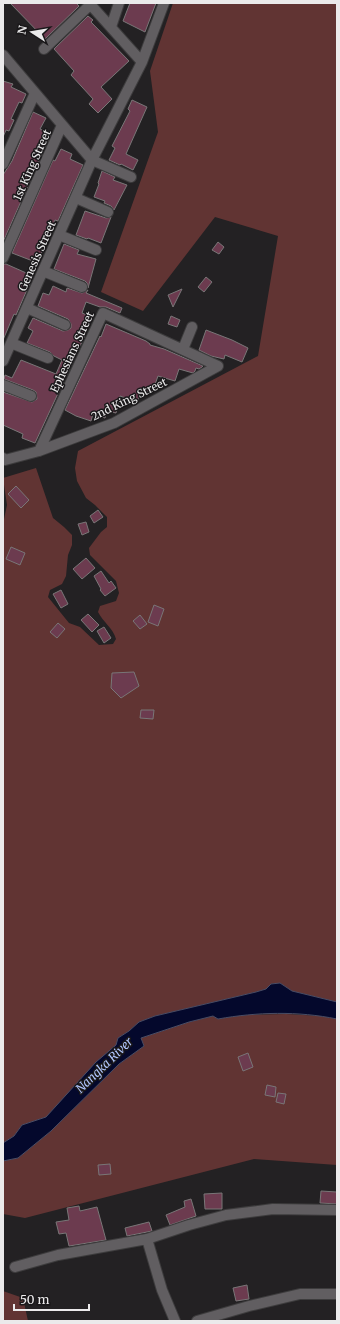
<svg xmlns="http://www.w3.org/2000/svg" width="340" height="1324" font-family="Merriweather,serif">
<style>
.green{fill:#613433}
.water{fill:#04082c;stroke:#494c65}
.building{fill:#6c3b4f;stroke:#797677}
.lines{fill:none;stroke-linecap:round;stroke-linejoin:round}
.minor-casing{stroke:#3d3c3d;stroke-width:12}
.minor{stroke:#615e61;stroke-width:10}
.labels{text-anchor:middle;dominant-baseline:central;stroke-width:3;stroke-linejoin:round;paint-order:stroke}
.street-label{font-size:11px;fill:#ebeaeb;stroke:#1a181a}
.water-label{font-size:12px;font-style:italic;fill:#b2c7ff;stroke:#1a181a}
</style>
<rect width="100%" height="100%" fill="#232123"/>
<path class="green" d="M173 3H337V1002L292 991 280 983 271 984 266 989 256 992 155 1016 139 1022 129 1031 118 1038 116 1045 46 1117 22 1125 14 1136 3 1143V524L7 505 3 478 36 468 53 518 64 527 72 535V545L68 555 66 576 62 584 50 590 48 597 69 623 80 627 99 645 113 644 116 639C113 628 103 622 98 612L100 606 116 601 119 593 116 581 90 555 89 548 101 532 107 527V517L95 505 86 498 77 481 75 468 78 451 258 356 278 236 215 217 143 311 101 292 158 132 150 71Z
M286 1014 321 1016 337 1019V1165L254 1159 25 1218 3 1214V1161L18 1158 51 1131 119 1064 144 1046 141 1038 189 1022 213 1016 218 1019 242 1015Z
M3 1291 23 1298 28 1321H3Z"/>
<path class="water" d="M280 983 292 991 337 1002V1019C298 1011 257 1012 218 1019L213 1016 189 1022 141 1038 144 1046 119 1064 51 1131 18 1158 3 1161V1143L14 1136 22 1125 46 1117 96 1062 116 1045 118 1038 129 1031 139 1022 155 1016 256 992 266 989 271 984Z"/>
<path class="building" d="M10 3H76L79 6 45 39Z
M130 3H156L145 32 123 21Z
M88 16 93 20 91 22 129 61 101 87 112 99 98 113 89 104 93 99 71 75 74 71 54 49Z
M3 81 13 84 11 87 26 94 22 103 19 102 11 119 14 120 9 131 6 130 3 137Z
M132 100 147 107 126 154 138 160 133 170 121 164 120 165 109 160 115 148 112 146 130 111 128 109Z
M33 112 46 118 40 129 51 134 3 242V175L12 161Z
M61 149 72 154 70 159 83 165 58 221 55 220 41 254 42 255 38 263 12 253 53 160 55 161Z
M102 171 115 177 113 180 127 185 114 210 111 206 104 203 105 201 94 197 99 184 98 183Z
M85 211 106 218 111 217 101 243 88 238 87 239 76 235Z
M218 242 224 247 219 254 212 250Z
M64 244 79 250 77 254 96 259 88 288 87 283 85 281 54 269Z
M3 264H6L33 276 16 315 14 314 3 340Z
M206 277 212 282 204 292 198 287Z
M53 286 66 292 67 288 82 293 88 290 86 293 122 308 120 313 106 307H100L86 302 82 313 92 317 86 331H87L35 443 22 438 23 434 3 425V392L32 402 37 399 36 392 33 390 4 379 5 375 12 378 21 360 56 374 62 360 54 356 50 352 27 343 33 331 28 328 33 318 63 331 68 330 71 328V324L68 319 38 306 43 293 49 295Z
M182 289 173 307 168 295Z
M171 316 180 320 177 327 168 324Z
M106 324 146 341 150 344V345L164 349 203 366 202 367 199 369 196 368 195 371 193 373 179 369 175 381 158 376 152 393 142 390 137 402 120 396 116 413 107 411 105 418 93 414 91 421 76 416 65 410 100 336 101 337Z
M206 330 232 340 248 348 242 362 225 355 224 359 211 356 199 350Z
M16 486 29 500 21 508 8 494Z
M98 510 103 517 94 523 90 516Z
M86 522 89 532 82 535 78 524Z
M11 547 25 553 20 565 6 559Z
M86 558 95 568 82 579 73 569Z
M101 571 109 583 111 581 116 588 105 596 100 590 101 589 94 576Z
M61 590 68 604 61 608 53 594Z
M154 605 164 609 158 626 148 622Z
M88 614 99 625 92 632 81 620Z
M140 615 147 624 140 629 133 621Z
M58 623 65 629 57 638 50 632Z
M104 627 111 638 104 643 97 631Z
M134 672 139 686 121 698 111 688 112 673Z
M141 710H154L153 719 140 718Z
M248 1053 253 1067 243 1071 238 1057Z
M267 1085 276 1087 275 1097 265 1095Z
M278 1093 286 1094 284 1104 276 1102Z
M110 1164 111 1174 99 1175 98 1165Z
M321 1191 337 1192V1204L320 1203Z
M222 1193V1209H205L204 1194Z
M191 1199 196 1216 170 1225 166 1215 185 1207 184 1201Z
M79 1206 80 1211 97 1207 106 1240 69 1246 66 1233 59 1234 56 1222 69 1220 67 1208Z
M149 1222 152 1231 127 1236 125 1228Z
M247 1285 249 1299 236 1301 233 1288Z"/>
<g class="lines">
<defs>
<path id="minor" d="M89 3 142 62
M111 27 119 3
M44 49 91 4
M3 55 92 160 131 177
M3 164 35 93
M76 198 108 212
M59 235 96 250
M3 258 62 125
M43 271 82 287
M27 308 65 325
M11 343 48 358
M183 349 192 327
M3 361 92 160 142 62 164 3
M3 385 31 396
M39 451 103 313 218 366
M3 458 5 460 39 451 114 423 218 366
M147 1239 162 1290 175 1321
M15 1267 58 1255 147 1239 189 1225 226 1215 273 1209 337 1210
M197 1321 249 1306 300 1294H337"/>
</defs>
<use href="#minor" class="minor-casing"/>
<use href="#minor" class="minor"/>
</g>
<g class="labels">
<g class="street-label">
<text transform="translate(32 165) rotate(-66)">1st King Street</text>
<text transform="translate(37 256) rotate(-66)">Genesis Street</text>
<text transform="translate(72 352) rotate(-65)">Ephesians Street</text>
<text transform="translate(129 399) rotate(-26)">2nd King Street</text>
</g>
<g class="water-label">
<text transform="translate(104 1065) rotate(-44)">Nangka River</text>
</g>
</g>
<rect width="340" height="1324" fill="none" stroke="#ebeaeb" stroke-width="8"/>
<g transform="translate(32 32) rotate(282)" stroke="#1a181a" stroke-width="3" paint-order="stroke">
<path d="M0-3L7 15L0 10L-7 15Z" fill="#ebeaeb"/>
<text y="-6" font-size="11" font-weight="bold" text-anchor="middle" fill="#ebeaeb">N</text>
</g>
<path d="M14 1304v6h75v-6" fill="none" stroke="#ebeaeb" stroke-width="2"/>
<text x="20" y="1304" font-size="12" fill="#ebeaeb" stroke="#1a181a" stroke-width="3" paint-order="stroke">50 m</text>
</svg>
